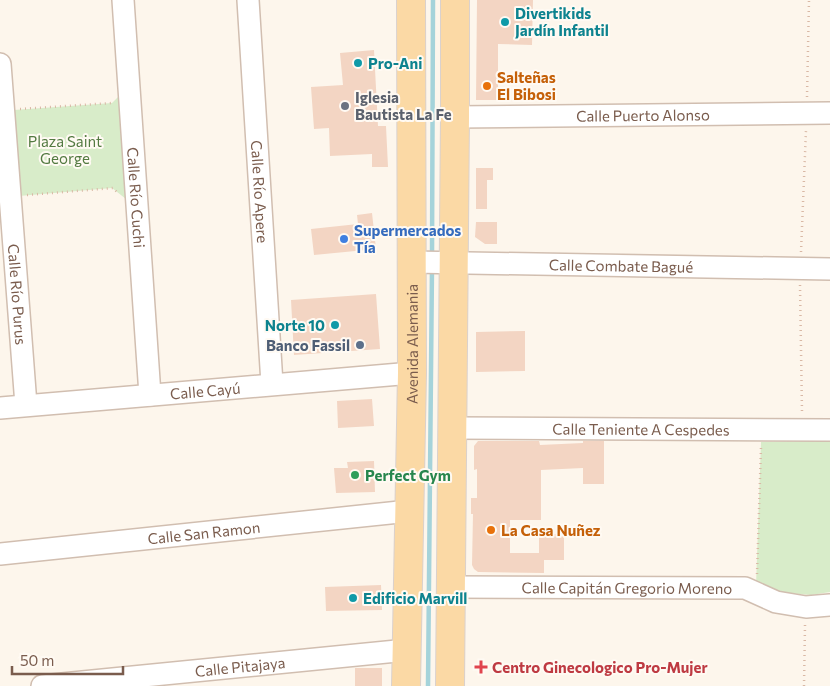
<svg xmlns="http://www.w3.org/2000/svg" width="830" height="686" font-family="Commissioner,sans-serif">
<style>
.green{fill:#d8ecc9}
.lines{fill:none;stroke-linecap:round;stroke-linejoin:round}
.stream{stroke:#a5d3da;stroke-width:4.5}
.building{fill:#f3d5c3}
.minor-casing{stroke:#d1beb0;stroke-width:24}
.major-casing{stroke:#dad1cd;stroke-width:30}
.path{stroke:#d9b8a5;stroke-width:2.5;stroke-dasharray:1 4;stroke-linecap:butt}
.minor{stroke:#fff;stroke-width:21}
.major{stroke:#fbd9a5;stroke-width:28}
.culture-dot{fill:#0f9aa8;stroke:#fffaf3;stroke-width:2}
.food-dot{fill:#e8710a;stroke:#fffaf3;stroke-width:2}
.worship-dot{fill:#6b7280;stroke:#fffaf3;stroke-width:2}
.shop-dot{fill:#3f7fe0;stroke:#fffaf3;stroke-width:2}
.service-dot{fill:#5c6f8a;stroke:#fffaf3;stroke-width:2}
.leisure-dot{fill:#2e9e5b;stroke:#fffaf3;stroke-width:2}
.health-dot{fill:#e0444e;stroke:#fffaf3;stroke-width:2}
.labels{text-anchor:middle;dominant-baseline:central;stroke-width:4;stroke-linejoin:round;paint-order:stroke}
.culture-label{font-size:15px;font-weight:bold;fill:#0d838f;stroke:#fffaf3;text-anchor:start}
.food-label{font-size:15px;font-weight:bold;fill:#c56008;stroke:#fffaf3;text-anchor:start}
.worship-label{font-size:15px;font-weight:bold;fill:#5b616d;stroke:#fffaf3;text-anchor:start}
.street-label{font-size:15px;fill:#7a5c4d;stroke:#fffaf3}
.park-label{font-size:15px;fill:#537a41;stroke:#fffaf3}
.shop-label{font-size:15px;font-weight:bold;fill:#366cbe;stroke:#fffaf3;text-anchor:start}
.service-label{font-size:15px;font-weight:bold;fill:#4e5e75;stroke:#fffaf3;text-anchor:end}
.leisure-label{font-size:15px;font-weight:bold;fill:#27864d;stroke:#fffaf3;text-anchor:start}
.health-label{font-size:15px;font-weight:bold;fill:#be3a42;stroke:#fffaf3;text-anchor:start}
</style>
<rect width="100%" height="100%" fill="#fdf6ec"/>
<path class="green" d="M119 96 126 199 112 188 19 196 14 110 112 103Z
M830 441V592L811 595 777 592 756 586 761 442Z"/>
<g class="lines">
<path class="stream" d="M432 257 433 0
M428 686 432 267"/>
</g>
<path class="building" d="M477 0H533L532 45 498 44V100H476Z
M374 50 378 126H386L388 167H372V154L330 156 329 128 314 129 311 87 343 85 340 53Z
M476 168H493V180H487V209H476Z
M372 213 376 249 314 255 311 229 358 224 357 215Z
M476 222H497V244H485L475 237Z
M376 294 380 349 294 355 291 300Z
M525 331V371L476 372V332Z
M372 399 374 426 338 428 337 401Z
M478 441H539L540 445 583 443V441H604V484H583V468L541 470V520H510V553H539V534H564V560H544V573L478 572 474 569 472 565 473 514H471V498H477V469L474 470V446Z
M374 461 375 492 336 493 334 468H348L347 462Z
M381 585 382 610 326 611 325 587Z
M355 668H382V686H355Z"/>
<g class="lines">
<defs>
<g id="minor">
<path id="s1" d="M123 0 150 395"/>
<path id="s2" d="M248 0 272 384"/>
<path id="s3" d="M0 64 26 405"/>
<path id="s4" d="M455 117 830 113"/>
<path id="s5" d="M411 262 830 269"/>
<path id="s6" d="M0 408 412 373"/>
<path id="s7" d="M452 428 830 430"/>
<path id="s8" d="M0 554 409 511"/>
<path id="s9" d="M451 587 745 588 776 602 806 607 830 605"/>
<path id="s10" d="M42 686 407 650"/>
</g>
<g id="major">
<path id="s11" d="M406 686 412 373 411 0"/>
<path d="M450 686 455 117V0"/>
</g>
</defs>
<use href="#minor" class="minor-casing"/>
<use href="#major" class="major-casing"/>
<path class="path" d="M807 97 809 0
M20 109 112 103
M27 195 113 188 117 192
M801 252 806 130
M800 285 802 412
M757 574 761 447
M804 686 805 625"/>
<use href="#minor" class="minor"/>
<use href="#major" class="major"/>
</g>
<g class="culture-dot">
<circle cx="505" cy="22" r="5"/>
<circle cx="358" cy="63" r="5"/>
<circle cx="335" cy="325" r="5"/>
<circle cx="353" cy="598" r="5"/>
</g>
<g class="food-dot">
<circle cx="487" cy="86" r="5"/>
<circle cx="491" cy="530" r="5"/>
</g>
<circle class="worship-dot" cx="345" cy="106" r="5"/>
<circle class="shop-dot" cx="344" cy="239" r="5"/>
<circle class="service-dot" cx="360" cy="345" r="5"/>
<circle class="leisure-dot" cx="355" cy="475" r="5"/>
<path class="health-dot" d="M478.5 659.5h5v5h5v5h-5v5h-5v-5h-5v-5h5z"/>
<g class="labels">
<g class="culture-label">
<text x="515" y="13">Divertikids<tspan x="515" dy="17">Jardín Infantil</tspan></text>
<text x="368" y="63">Pro-Ani</text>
<text x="325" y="325" text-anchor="end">Norte 10</text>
<text x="363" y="598">Edificio Marvill</text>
</g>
<g class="food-label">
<text x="497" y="77">Salteñas<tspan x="497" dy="17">El Bibosi</tspan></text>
<text x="501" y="530">La Casa Nuñez</text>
</g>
<g class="worship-label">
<text x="355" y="97">Iglesia<tspan x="355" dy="17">Bautista La Fe</tspan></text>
</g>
<g class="street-label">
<text stroke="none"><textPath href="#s4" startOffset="188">Calle Puerto Alonso</textPath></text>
<text stroke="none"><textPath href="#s2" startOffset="192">Calle Río Apere</textPath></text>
<text stroke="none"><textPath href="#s1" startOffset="198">Calle Río Cuchi</textPath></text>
<text stroke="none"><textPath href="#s5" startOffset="210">Calle Combate Bagué</textPath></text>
<text stroke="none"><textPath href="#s3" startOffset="231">Calle Río Purus</textPath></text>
<text stroke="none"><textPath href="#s11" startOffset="342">Avenida Alemania</textPath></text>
<text stroke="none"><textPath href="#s6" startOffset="206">Calle Cayú</textPath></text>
<text stroke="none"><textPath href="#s7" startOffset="189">Calle Teniente A Cespedes</textPath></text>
<text stroke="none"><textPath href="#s8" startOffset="205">Calle San Ramon</textPath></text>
<text stroke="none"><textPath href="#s9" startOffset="176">Calle Capitán Gregorio Moreno</textPath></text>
<text stroke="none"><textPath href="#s10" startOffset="199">Calle Pitajaya</textPath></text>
</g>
<g class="park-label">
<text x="65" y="141">Plaza Saint<tspan x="65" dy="17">George</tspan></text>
</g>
<g class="shop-label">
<text x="354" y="230">Supermercados<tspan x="354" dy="17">Tía</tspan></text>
</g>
<g class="service-label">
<text x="350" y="345">Banco Fassil</text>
</g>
<g class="leisure-label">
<text x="365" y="475">Perfect Gym</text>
</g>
<g class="health-label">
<text x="492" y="667">Centro Ginecologico Pro-Mujer</text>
</g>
</g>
<path d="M12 666v8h111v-8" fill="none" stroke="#7a5c4d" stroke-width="2.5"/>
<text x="20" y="666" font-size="15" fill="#7a5c4d" stroke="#fffaf3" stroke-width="4" paint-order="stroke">50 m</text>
</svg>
